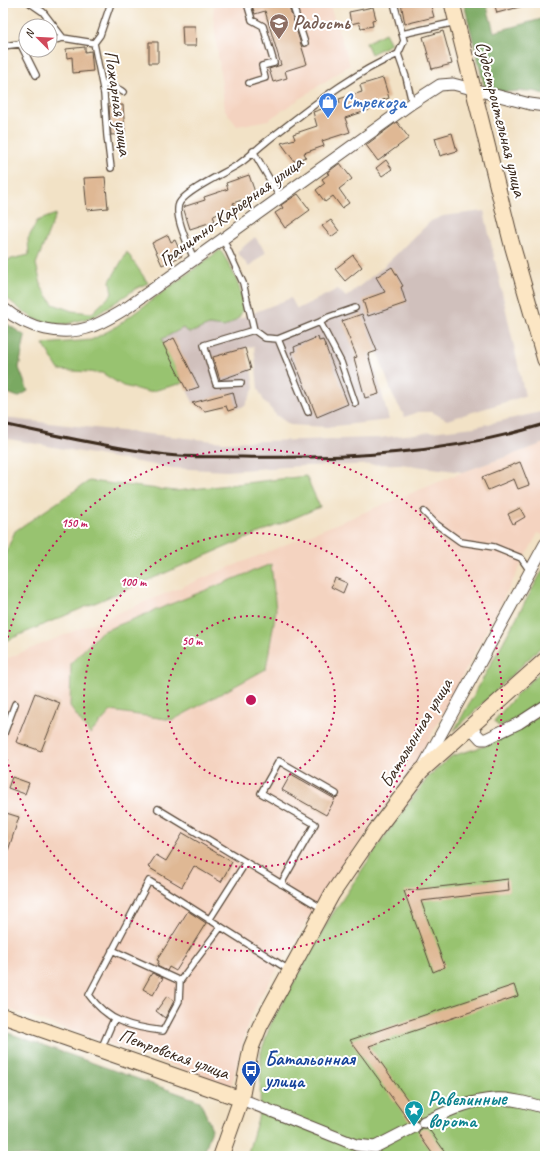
<svg xmlns="http://www.w3.org/2000/svg" width="548" height="1159" font-family="Caveat,sans-serif">
<style>
.built{fill:#f4d3c0}
.industrial{fill:#d0c0bc}
.green{fill:#98c370;stroke:#6a7647}
.forest{fill:#7aa962;stroke:#5a6a40}
.building{fill:#dfb894}
.lines{fill:none;stroke-linecap:round;stroke-linejoin:round}
.lane-casing{stroke:#564637;stroke-width:8}
.street-casing{stroke:#564637;stroke-width:13}
.secondary-casing{stroke:#564637;stroke-width:17}
.lane{stroke:#fff;stroke-width:5.5}
.street{stroke:#fff;stroke-width:11}
.secondary{stroke:#fce6c4;stroke-width:15}
.rail{stroke:#3b2a1e;stroke-width:3}
.ring{fill:none;stroke:#c2185b;stroke-width:2;stroke-dasharray:2 4}
.labels{text-anchor:middle;dominant-baseline:central;stroke-width:4;stroke-linejoin:round;paint-order:stroke}
.education-label{font-size:19px;font-weight:bold;fill:#785e54;stroke:#fff;text-anchor:start}
.shop-label{font-size:19px;font-weight:bold;fill:#366cbe;stroke:#fff;text-anchor:start}
.street-label{font-size:19px;fill:#3b2a1e;stroke:#fff}
.transit-label{font-size:19px;font-weight:bold;fill:#164399;stroke:#fff;text-anchor:start}
.culture-label{font-size:19px;font-weight:bold;fill:#0d838f;stroke:#fff;text-anchor:start}
.centre{fill:#c2185b;stroke:#fff;stroke-width:2}
.ring-label{font-size:12px;text-anchor:middle;font-weight:bold;fill:#c2185b;stroke:#fff;stroke-width:4;stroke-linejoin:round;paint-order:stroke}
</style>
<rect width="100%" height="100%" fill="#fff"/>
<filter id="ink" filterUnits="userSpaceOnUse"><feTurbulence type="fractalNoise" baseFrequency=".025" numOctaves="2"/><feDisplacementMap in="SourceGraphic" scale="8" xChannelSelector="R" yChannelSelector="G"/><feConvolveMatrix kernelMatrix="1 2 1 2 8 2 1 2 1" color-interpolation-filters="sRGB"/></filter>
<filter id="wash" filterUnits="userSpaceOnUse"><feTurbulence type="fractalNoise" baseFrequency=".012" numOctaves="4" result="noise"/><feDisplacementMap in="SourceGraphic" scale="16" xChannelSelector="R" yChannelSelector="G"/><feGaussianBlur stdDeviation="0.9" result="paint"/><feColorMatrix in="noise" values="0 0 0 0 0 0 0 0 0 0 0 0 0 0 0 0 0 1.4 0 .05"/><feComposite in="paint" operator="in"/></filter>
<g filter="url(#wash)">
<rect width="100%" height="100%" fill="#f2e2c6"/>
<path class="built" d="M222 3H329L350 65 268 120 237 126 225 110 213 15 214 6Z
M545 443V536L538 533 415 766 325 891 262 994 249 1020 231 1086 3 1007V660L463 472Z"/>
<path class="industrial" d="M484 211 525 396 447 420 432 412H417L405 417 393 396 377 351 371 353 389 420 327 427 290 425 276 415 264 401 258 389 254 346 245 348 251 369 254 388 245 406 228 411 226 406 205 411 194 404 161 339 183 328 190 333 209 325 224 327 238 319 291 298 297 309 338 289 346 297 381 269 431 221 443 216Z
M255 237 266 252 249 267 237 252Z
M545 411V443L463 472 400 464 301 466 226 471 171 468 3 438V418L223 442 379 438 474 427Z"/>
<path class="green" d="M385 33 391 44 371 54 366 43Z
M56 214 36 264 42 288 53 304 72 311 92 313 112 294 110 281 127 252 148 283 137 288 95 316 67 324H52L35 319 21 310 3 295V261L29 255 28 239 37 221Z
M220 250C229 262 247 296 242 311 240 319 231 323 224 327L209 325 190 333 183 328 162 339 183 383 149 392 123 386 102 373 59 370 43 344 91 340 114 328Z
M306 476 320 507 3 642V559L15 531 89 481 176 491Z
M271 564 276 610 266 669 173 720 111 711 90 734 70 707 71 663 101 632Z
M545 566V643L454 731Z
M545 668V701L514 721 498 726 494 721 518 693Z
M545 711V1156H247L260 1111 261 1052 271 1023 330 918 382 840 429 776 452 756 485 746 524 725Z"/>
<path class="forest" d="M464 3H486L494 32 545 18V95C524 84 508 100 484 85Z
M3 321 25 336 19 368 28 391 18 397 3 391Z
M3 1031 200 1101 212 1129 203 1156H3Z"/>
<g id="blocks">
<path class="building" d="M251 3H288L307 64 285 71 287 78 273 82 269 69 281 65 265 11 255 14Z
M401 3H430L434 17 405 24Z
M494 3H523V6L497 13Z
M373 7 376 19 372 20 373 26 361 28 359 22 351 24 349 12Z
M182 26H195L196 46H183Z
M443 31 452 64 432 69 423 37Z
M149 42H158V63H149Z
M85 47V52L91 51 93 71 73 73 72 57 67 58 66 49Z
M383 78 389 98 368 105 369 110 345 118 350 132 322 141 324 146 304 153 306 157 294 161 281 143 295 139 293 134 317 126 313 112 340 103 339 99 362 92 360 85Z
M123 105 125 134 111 135 109 106Z
M397 122 409 138 378 161 366 145Z
M452 133 457 151 440 156 435 138Z
M386 160 392 169 382 176 376 168Z
M340 163 352 179 339 189 349 203 342 208 333 196 325 202 316 190 325 183 322 179 329 174 327 173Z
M249 175 256 195 233 203 235 208 213 216 215 221 190 229 183 207 205 200 204 197 228 189 226 183Z
M105 177 108 208 87 210 84 178Z
M298 194 310 210 285 228 275 213 283 208 281 205Z
M331 220 339 231 331 237 322 226Z
M168 235 171 242 175 240 182 256 162 265 152 243Z
M353 255 362 267 345 281 335 269Z
M392 267 403 286 401 287 406 303 368 316 363 300 385 292 376 277Z
M362 314 377 351 368 354 379 394 365 398 354 358 357 357 342 321Z
M318 337 319 341 323 340 348 404 317 417 291 352 295 351 294 347Z
M174 338 199 387 187 391 163 344Z
M245 348 251 369 220 380 213 357Z
M233 392 237 408 228 411 226 406 205 411 192 403Z
M520 462 529 485 518 489 514 479 488 490 482 477Z
M520 508 525 517 513 524 508 514Z
M335 578 347 583 343 593 331 587Z
M35 693 60 703 41 751 16 742Z
M291 774 335 799 326 815 282 790Z
M12 777 29 783 25 794 8 788Z
M3 812 19 817 5 860H3Z
M183 833 232 862 221 882 194 866 182 887 148 867 156 855 166 861Z
M508 879 509 891 421 901 445 967 433 972 404 891Z
M188 911 206 923 176 971 169 967 167 971 157 966 159 961 157 960Z
M152 973 163 978 153 995 143 989Z
M514 985 518 996 369 1046 420 1117 417 1121H409L350 1040Z
M167 996 174 1001 165 1018 156 1011Z
M421 1128H428L448 1156H434L418 1133Z"/>
</g>
</g>
<g filter="url(#ink)">
<use href="#blocks" fill-opacity="0" stroke="#564637" stroke-width="1"/>
<g class="lines">
<defs>
<path id="lane" d="M30 3 43 12 63 38
M247 3 252 20 263 26 274 63 262 66 265 78 249 83
M292 3 305 43
M402 34 456 22
M50 41 63 38 94 43
M20 43 36 75
M94 43 104 94 107 136 111 168
M94 43 100 35 111 3
M3 46 26 43
M398 54 406 77 412 103
M103 83C110 87 117 87 123 92
M253 151 280 197
M223 239 243 283 254 330 204 345 216 384 241 383
M194 259C189 247 172 213 180 202 189 189 225 173 239 164 249 157 258 148 267 141 309 109 349 75 398 54L404 41 394 3
M320 322 341 362 355 403
M254 330 265 338 278 339 320 322 329 317 355 308
M278 339 308 412
M424 512 436 524 461 542 494 547 521 558 530 571
M3 736 15 704
M158 809 323 909
M281 884 315 824 261 793 279 761 336 794
M209 920 246 862
M220 928 180 981 179 1001 163 1031C131 1027 108 1022 89 995L149 881 289 970
M112 950 180 981
M101 1049 114 1019"/>
<path id="street" d="M3 308C27 328 62 338 93 326 105 321 117 314 128 307L412 103 440 85 453 84 530 104 545 106
M471 728 481 739H486L519 723 545 706
M424 765 545 544
M241 1099 356 1145 375 1147 414 1127
M424 1122C445 1113 470 1100 494 1099 511 1098 528 1103 545 1108"/>
<path id="secondary" d="M452 3 511 241 545 360
M3 1016 241 1099
M221 1156 241 1099 251 1048 260 1026 332 894 376 830 421 771 545 660"/>
</defs>
<use href="#lane" class="lane-casing"/>
<use href="#street" class="street-casing"/>
<use href="#secondary" class="secondary-casing"/>
<use href="#lane" class="lane"/>
<use href="#street" class="street"/>
<use href="#secondary" class="secondary"/>
<path class="rail" d="M3 424C57 436 112 448 167 455 191 458 218 456 242 457 343 459 448 454 545 424"/>
</g>
</g>
<g class="ring">
<circle cx="251" cy="700" r="84"/>
<circle cx="251" cy="700" r="167"/>
<path d="M3 661A251 251 0 1 1 3 739"/>
</g>
<defs>
<symbol id="school-pin" viewBox="-11 -11 22 30"><path d="M0 17L-7.5 6A9.5 9.5 0 1 1 7.5 6Z" fill="#8d6e63" stroke="#fff"/><path d="M0-5L7-2L0 1L-7-2ZM-4 1L0 2.5L4 1V4Q0 6-4 4Z" fill="#fff"/></symbol>
<symbol id="shop-pin" viewBox="-11 -11 22 30"><path d="M0 17L-7.5 6A9.5 9.5 0 1 1 7.5 6Z" fill="#3f7fe0" stroke="#fff"/><path d="M-5-2.5h2.3a2.7 3.5 0 0 1 5.4 0H5L5.5 6h-11ZM-1.5-2.5h3a1.5 2.3 0 0 0-3 0Z" fill="#fff"/></symbol>
<symbol id="bus-pin" viewBox="-11 -11 22 30"><path d="M0 17L-7.5 6A9.5 9.5 0 1 1 7.5 6Z" fill="#1a4fb4" stroke="#fff"/><path d="M-5-6H5V4H4V6H2V4H-2V6H-4V4H-5ZM-3.5-4V0h7V-4ZM-3.5 1.2v1.5H-2V1.2ZM2 1.2v1.5H3.5V1.2Z" fill="#fff"/></symbol>
<symbol id="sight-pin" viewBox="-11 -11 22 30"><path d="M0 17L-7.5 6A9.5 9.5 0 1 1 7.5 6Z" fill="#0f9aa8" stroke="#fff"/><path d="M0-6L1.8-2.2L6-1.7L2.9 1.2L3.7 5.4L0 3.3L-3.7 5.4L-2.9 1.2L-6-1.7L-1.8-2.2Z" fill="#fff"/></symbol>
</defs>
<g fill-rule="evenodd">
<use href="#school-pin" x="268" y="12" width="22" height="30"/>
<use href="#shop-pin" x="317" y="91" width="22" height="30"/>
<use href="#bus-pin" x="240" y="1059" width="22" height="30"/>
<use href="#sight-pin" x="403" y="1099" width="22" height="30"/>
</g>
<g class="labels">
<g class="education-label">
<text x="293" y="23">Радость</text>
</g>
<g class="shop-label">
<text x="342" y="102">Стрекоза</text>
</g>
<g class="street-label">
<text transform="translate(118 103) rotate(82)">Пожарная улица</text>
<text transform="translate(501 119) rotate(76)">Судостроительная улица</text>
<text transform="translate(231 211) rotate(-36)">Гранитно-Карьерная улица</text>
<text transform="translate(416 733) rotate(-59)">Батальонная улица</text>
<text transform="translate(174 1054) rotate(20)">Петровская улица</text>
</g>
<g class="transit-label">
<text x="265" y="1059">Батальонная<tspan x="265" dy="22">улица</tspan></text>
</g>
<g class="culture-label">
<text x="428" y="1099">Равелинные<tspan x="428" dy="22">ворота</tspan></text>
</g>
</g>
<circle cx="251" cy="700" r="6" class="centre"/>
<g class="ring-label">
<text x="74" y="527">150 m</text>
<text x="133" y="586">100 m</text>
<text x="192" y="645">50 m</text>
</g>
<rect width="548" height="1159" fill="none" stroke="#fff" stroke-width="16"/>
<g transform="translate(38 38) rotate(294)"><circle r="19" fill="#ffffff" stroke="#b1aaa5"/>
<path d="M0-3L7 15L0 10L-7 15Z" fill="#d1495b"/>
<text y="-6" font-size="11" font-weight="bold" text-anchor="middle" fill="#3b2a1e">N</text>
</g>
</svg>
